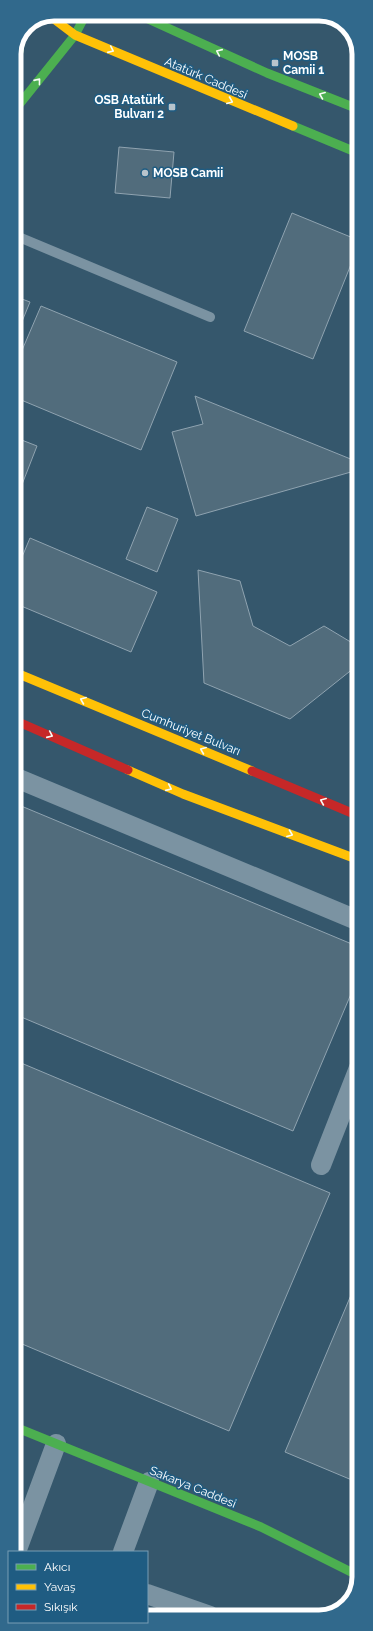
<svg xmlns="http://www.w3.org/2000/svg" width="373" height="1631" font-family="Raleway,sans-serif">
<style>
.building{fill:#516c7c;stroke:#8fa3b0}
.lines{fill:none;stroke-linecap:round;stroke-linejoin:round}
.lane{stroke:#7b93a2;stroke-width:10}
.street{stroke:#7b93a2;stroke-width:20}
.fast{stroke:#4caf50;stroke-width:9}
.slow{stroke:#ffc107;stroke-width:9}
.jam{stroke:#c62828;stroke-width:9}
.oneway{stroke:#f6fbf6}
.poi-dot{fill:#b8c4cc;stroke:#1f5c82;stroke-width:1.5}
.labels{text-anchor:middle;dominant-baseline:central;stroke-width:3;stroke-linejoin:round;paint-order:stroke}
.poi-label{font-size:12px;font-weight:bold;fill:#fff;stroke:#1f5c82;text-anchor:start}
.street-label{font-size:12px;fill:#fff;stroke:#1f5c82}
.rim{fill:none;stroke:#fff;stroke-width:5}
</style>
<rect width="100%" height="100%" fill="#35576c"/>
<path class="building" d="M119 147 174 152 170 198 115 193Z
M292 213 358 240V247L313 359 244 331Z
M14 296 30 302 14 341Z
M41 306 177 362 141 450 14 397V369Z
M195 396 358 462V470L196 516 172 432 203 424Z
M14 437 37 446 14 505Z
M147 507 178 519 157 572 126 559Z
M30 538 157 592 131 652 14 603V576Z
M198 570 240 581 253 626 290 646 324 626 359 647V664L290 719 204 683Z
M14 803 359 947V975L293 1131 14 1014Z
M14 1060 330 1193 229 1431 15 1341Z
M359 1276V1483L285 1452Z
M147 1609 165 1617H147Z"/>
<g class="lines">
<path class="lane" d="M14 235 210 317"/>
<path class="street" d="M14 777 359 921
M321 1165 359 1068
M16 1552 56 1444
M123 1552 149 1482
M147 1594 210 1616"/>
<path class="fast" d="M137 14 267 73 358 109
M14 83 21 37
M14 111 75 35 86 14
M293 126 358 153
M15 1427 261 1527 359 1576"/>
<path class="slow" d="M50 16 75 35 293 126
M14 672 252 771
M128 770 183 794 359 860"/>
<path class="jam" d="M14 720 128 770
M252 771 359 816"/>
</g>
<defs><path id="oneway-chevron" d="M-2-3.5L2.5 0L-2 3.5" fill="none" stroke-width="1.6" stroke-linecap="round" stroke-linejoin="round"/></defs>
<g class="oneway">
<use href="#oneway-chevron" transform="translate(111 50) rotate(24)"/>
<use href="#oneway-chevron" transform="translate(219 52) rotate(-156)"/>
<use href="#oneway-chevron" transform="translate(38 81) rotate(-51)"/>
<use href="#oneway-chevron" transform="translate(322 95) rotate(-158)"/>
<use href="#oneway-chevron" transform="translate(230 101) rotate(22)"/>
<use href="#oneway-chevron" transform="translate(83 700) rotate(-158)"/>
<use href="#oneway-chevron" transform="translate(50 735) rotate(24)"/>
<use href="#oneway-chevron" transform="translate(203 750) rotate(-158)"/>
<use href="#oneway-chevron" transform="translate(169 788) rotate(24)"/>
<use href="#oneway-chevron" transform="translate(323 801) rotate(-157)"/>
<use href="#oneway-chevron" transform="translate(290 834) rotate(21)"/>
</g>
<g class="poi-dot">
<rect x="271" y="59" width="8" height="8" rx="2"/>
<rect x="168" y="103" width="8" height="8" rx="2"/>
<circle cx="145" cy="173" r="4"/>
</g>
<g class="labels">
<g class="poi-label">
<text x="283" y="56">MOSB<tspan x="283" dy="14">Camii 1</tspan></text>
<text x="164" y="100" text-anchor="end">OSB Atatürk<tspan x="164" dy="14">Bulvarı 2</tspan></text>
<text x="153" y="173">MOSB Camii</text>
</g>
<g class="street-label">
<text transform="translate(206 78) rotate(23)">Atatürk Caddesi</text>
<text transform="translate(191 732) rotate(22)">Cumhuriyet Bulvarı</text>
<text transform="translate(193 1487) rotate(22)">Sakarya Caddesi</text>
</g>
</g>
<path d="M0 0H373V1631H0ZM54 21H319A33 33 0 0 1 352 54V1577A33 33 0 0 1 319 1610H54A33 33 0 0 1 21 1577V54A33 33 0 0 1 54 21Z" fill="#31698c" fill-rule="evenodd"/>
<path class="rim" d="M54 21H319A33 33 0 0 1 352 54V1577A33 33 0 0 1 319 1610H54A33 33 0 0 1 21 1577V54A33 33 0 0 1 54 21Z"/>
<rect x="8" y="1551" width="140" height="72" fill="#1f5c82" stroke="#799db4"/>
<rect x="16" y="1564" width="20" height="6" fill="#4caf50" stroke="#799db4"/>
<text x="44" y="1571" font-size="12" fill="#ffffff">Akıcı</text>
<rect x="16" y="1584" width="20" height="6" fill="#ffc107" stroke="#799db4"/>
<text x="44" y="1591" font-size="12" fill="#ffffff">Yavaş</text>
<rect x="16" y="1604" width="20" height="6" fill="#c62828" stroke="#799db4"/>
<text x="44" y="1611" font-size="12" fill="#ffffff">Sıkışık</text>
</svg>
